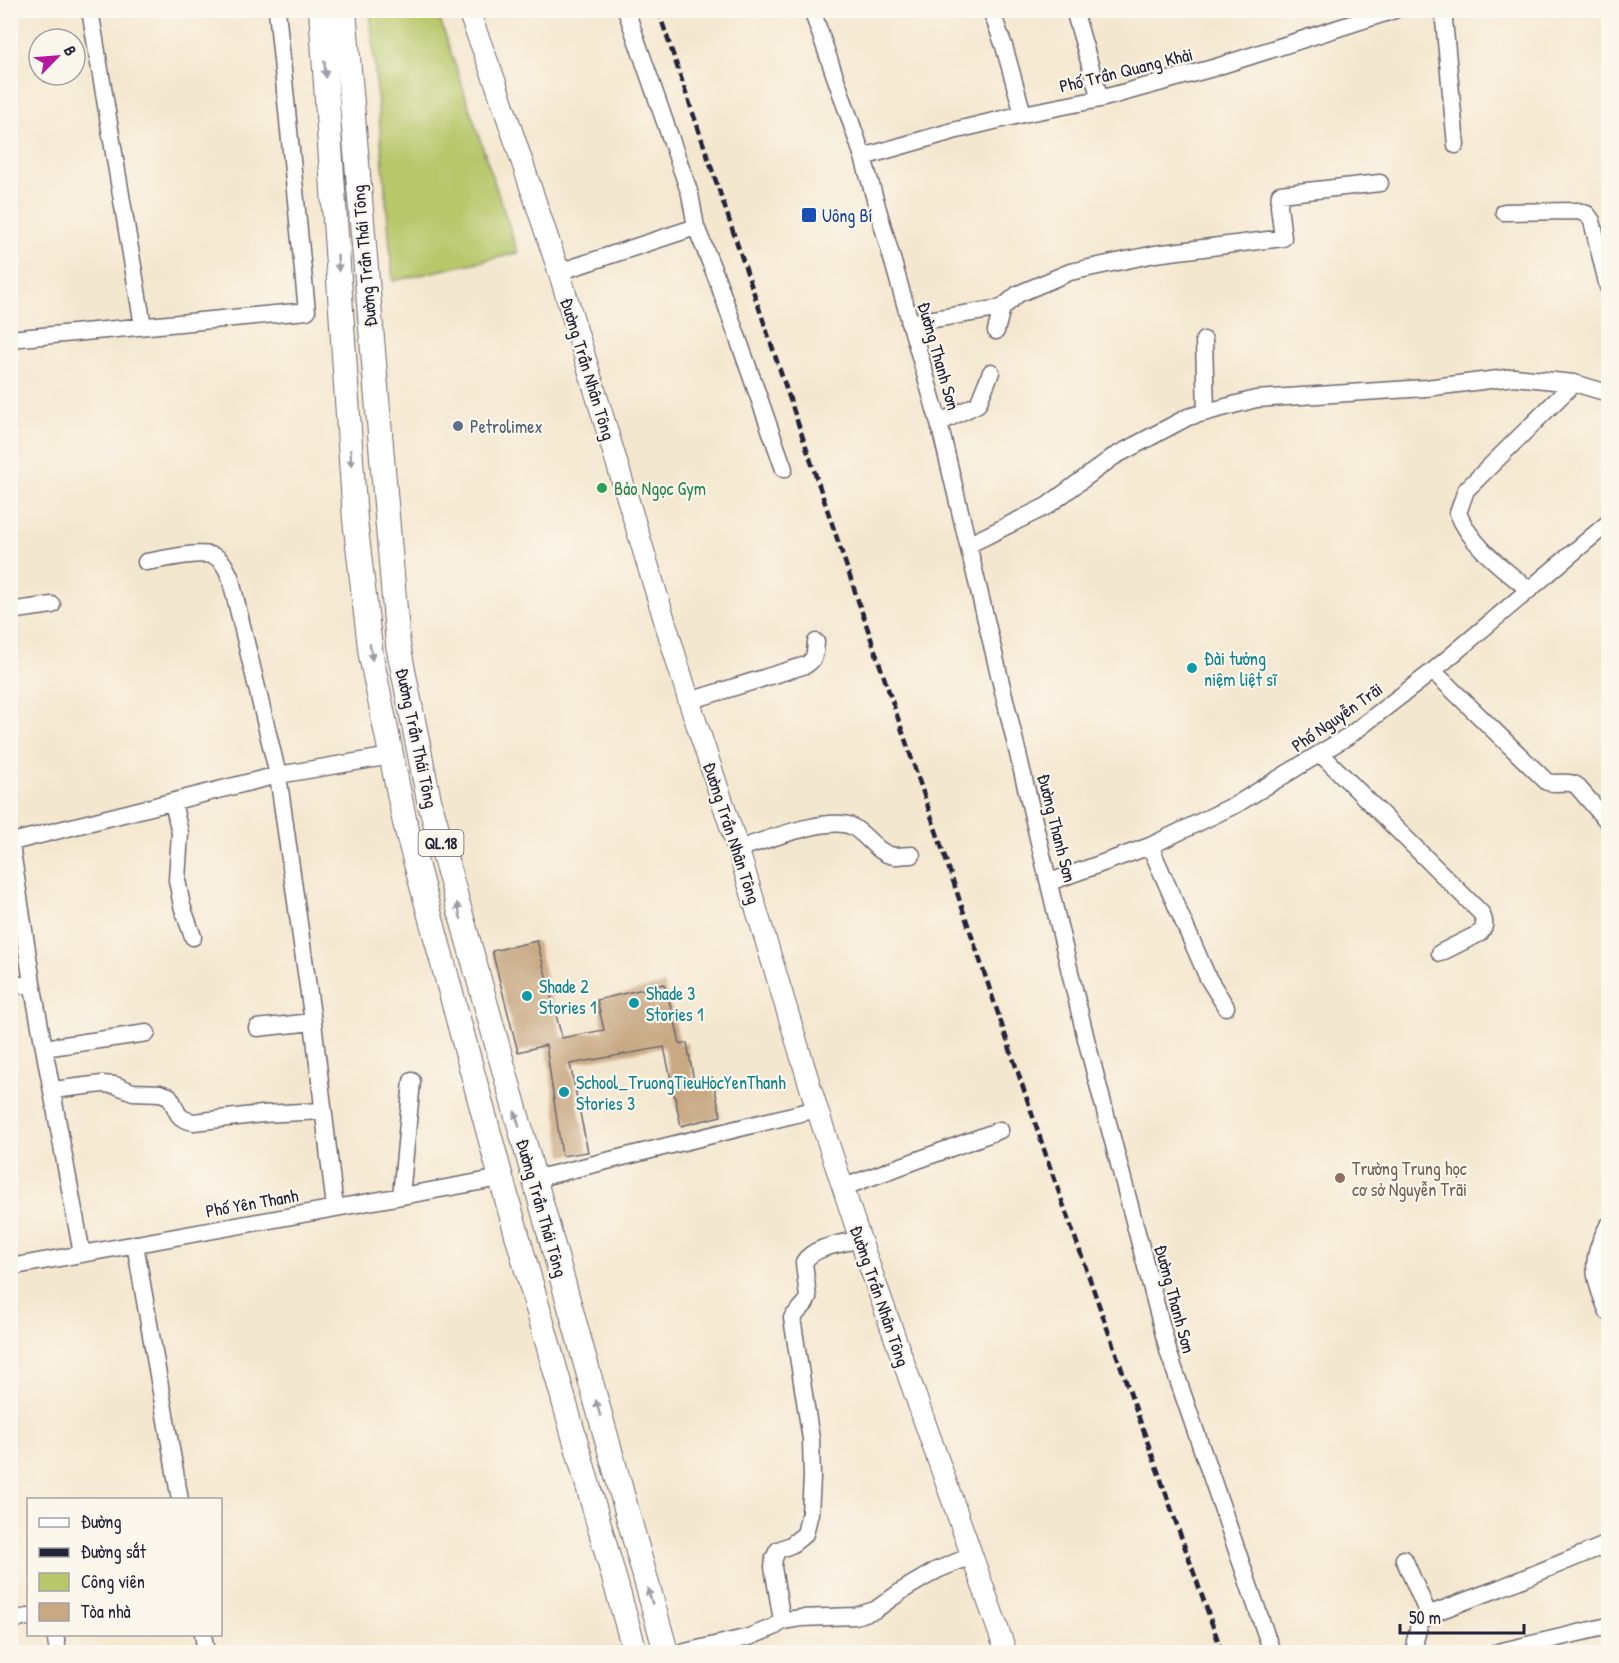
<svg xmlns="http://www.w3.org/2000/svg" width="1619" height="1663" font-family="'Patrick Hand',sans-serif">
<style>
.green{fill:#b7c76a;stroke:#6c7452;stroke-width:1.5}
.building{fill:#c8a984}
.lines{fill:none;stroke-linecap:round;stroke-linejoin:round}
.minor-casing{stroke:#6c676f;stroke-width:19}
.major-casing{stroke:#6c676f;stroke-width:23}
.highway-casing{stroke:#6c676f;stroke-width:26}
.minor{stroke:#fff;stroke-width:16}
.major{stroke:#fff;stroke-width:21}
.highway{stroke:#fff;stroke-width:24}
.rail{stroke:#22223b;stroke-width:4.5;stroke-dasharray:9 4.5;stroke-linecap:butt}
.oneway{fill:#9c9ca7}
.transit-dot{fill:#1a4fb4;stroke:#fbf7ec;stroke-width:2}
.service-dot{fill:#5c6f8a;stroke:#fbf7ec;stroke-width:2}
.leisure-dot{fill:#2e9e5b;stroke:#fbf7ec;stroke-width:2}
.culture-dot{fill:#0f9aa8;stroke:#fbf7ec;stroke-width:2}
.education-dot{fill:#8d6e63;stroke:#fbf7ec;stroke-width:2}
.labels{text-anchor:middle;dominant-baseline:central;stroke-width:4.5;stroke-linejoin:round;paint-order:stroke}
.shield{fill:#fbf7ec;stroke:#636270;stroke-width:1.5}
.shield-label{font-size:16px;font-weight:bold;fill:#22223b}
.street-label{font-size:18px;fill:#22223b;stroke:#fbf7ec}
.transit-label{font-size:18px;fill:#164399;stroke:#fbf7ec;text-anchor:start}
.service-label{font-size:18px;fill:#4e5e75;stroke:#fbf7ec;text-anchor:start}
.leisure-label{font-size:18px;fill:#27864d;stroke:#fbf7ec;text-anchor:start}
.culture-label{font-size:18px;fill:#0d838f;stroke:#fbf7ec;text-anchor:start}
.education-label{font-size:18px;fill:#785e54;stroke:#fbf7ec;text-anchor:start}
</style>
<rect width="100%" height="100%" fill="#fbf7ec"/>
<filter id="ink" filterUnits="userSpaceOnUse"><feTurbulence type="fractalNoise" baseFrequency=".0167" numOctaves="2"/><feDisplacementMap in="SourceGraphic" scale="12" xChannelSelector="R" yChannelSelector="G"/><feConvolveMatrix kernelMatrix="1 2 1 2 8 2 1 2 1" color-interpolation-filters="sRGB"/></filter>
<filter id="wash" filterUnits="userSpaceOnUse"><feTurbulence type="fractalNoise" baseFrequency=".008" numOctaves="4" result="noise"/><feDisplacementMap in="SourceGraphic" scale="24" xChannelSelector="R" yChannelSelector="G"/><feGaussianBlur stdDeviation="1.35" result="paint"/><feColorMatrix in="noise" values="0 0 0 0 0 0 0 0 0 0 0 0 0 0 0 0 0 1.4 0 .05"/><feComposite in="paint" operator="in"/></filter>
<g filter="url(#wash)">
<rect width="100%" height="100%" fill="#f4e7cf"/>
<path class="green" d="M370 11H437L518 253 393 281Z"/>
<g id="blocks">
<path class="building" d="M537 941 562 1038 604 1030 597 1000 664 984 674 1017 680 1044 687 1043 694 1081 712 1077 721 1116 681 1126 664 1047 570 1064 588 1152 562 1156 546 1045 518 1052 492 951Z"/>
</g>
</g>
<g filter="url(#ink)">
<use href="#blocks" fill-opacity="0" stroke="#6c676f" stroke-width="1.5"/>
<g class="lines">
<defs>
<path id="minor" d="M90 10 143 326
M812 10 863 157 939 423 1086 1039 1169 1354 1272 1652
M991 10 1004 46 1023 114
M1074 10 1100 99
M1443 10 1456 145
M863 157 953 131 1023 114 1100 99 1213 68 1395 10
M1504 212 1578 211 1587 214 1592 221 1608 287
M696 227 717 279 784 469
M559 272 696 227 690 194 626 10
M909 323 1002 308
M996 331 1002 308 1018 294 1070 272 1155 254 1283 238 1279 206 1280 194 1380 183
M10 339 307 311 277 10
M1204 340 1206 412
M939 423 978 404 991 372
M968 545 1047 506 1113 457 1188 417 1256 399 1426 388 1514 377 1574 383 1608 393
M146 562C162 560 203 549 216 557 224 561 226 569 230 576L278 775 313 1022 335 1208
M1529 590C1503 568 1471 546 1458 513L1466 490 1574 383
M10 611 52 605
M1433 671 1547 782C1557 785 1567 780 1576 785L1608 822
M689 701 806 665C816 659 815 652 816 642
M1321 754 1481 913C1485 921 1486 926 1480 933L1440 953
M173 802 180 833 177 880 182 906 193 937
M10 838 32 983 82 1254
M12 842 278 775 391 756
M1150 846 1208 978 1226 1007
M738 849C764 841 827 816 851 826 866 833 877 854 894 856 899 856 907 855 912 855
M1050 882 1150 846 1237 804 1350 735 1433 671 1608 523
M10 987 32 983
M257 1028 313 1022
M44 1048 147 1033
M53 1090 102 1084 115 1085 133 1092 160 1093 169 1096C179 1110 173 1118 194 1122L262 1114 323 1111
M534 1179 817 1109
M844 1187 1000 1130
M401 1196 412 1081
M1608 1226C1589 1260 1593 1278 1608 1312
M135 1244 180 1500
M10 1267 501 1178
M1404 1559 1429 1616
M10 1620 28 1617
M782 1621 773 1567 774 1558 778 1550 791 1545 805 1534 810 1513 812 1478 811 1439 792 1318 805 1304 808 1298 804 1262C814 1246 842 1244 860 1239
M55 1634 58 1652
M203 1634 206 1652
M685 1652 749 1637 774 1627 782 1621 801 1618 855 1616 875 1610 903 1590 937 1570 971 1556
M1416 1652 1415 1641 1420 1622 1433 1613 1500 1588 1608 1544
M1498 1652 1608 1626"/>
<path id="major" d="M468 10 496 84 559 272 689 701 738 849 817 1109 860 1239 1006 1652"/>
<path id="highway" d="M321 10 355 520 371 656 405 823 501 1178 635 1652
M344 10 398 645 429 800 666 1652"/>
</defs>
<use href="#minor" class="minor-casing"/>
<use href="#major" class="major-casing"/>
<use href="#highway" class="highway-casing"/>
<use href="#minor" class="minor"/>
<use href="#major" class="major"/>
<use href="#highway" class="highway"/>
<path class="rail" d="M658 10 1050 1167 1222 1652"/>
</g>
<defs><path id="oneway-solid" d="M-6-.8H1V-3.2L6.5 0L1 3.2V.8H-6Z" transform="scale(1.5)"/></defs>
<g class="oneway">
<use href="#oneway-solid" transform="translate(325 69) rotate(86)"/>
<use href="#oneway-solid" transform="translate(338 263) rotate(86)"/>
<use href="#oneway-solid" transform="translate(351 458) rotate(86)"/>
<use href="#oneway-solid" transform="translate(371 652) rotate(82)"/>
<use href="#oneway-solid" transform="translate(459 911) rotate(-105)"/>
<use href="#oneway-solid" transform="translate(517 1119) rotate(-106)"/>
<use href="#oneway-solid" transform="translate(598 1408) rotate(-106)"/>
<use href="#oneway-solid" transform="translate(650 1596) rotate(-106)"/>
</g>
</g>
<rect class="transit-dot" x="801" y="207" width="16" height="16" rx="3"/>
<circle class="service-dot" cx="458" cy="426" r="6"/>
<circle class="leisure-dot" cx="602" cy="488" r="6"/>
<g class="culture-dot">
<circle cx="1192" cy="668" r="6"/>
<circle cx="527" cy="996" r="6"/>
<circle cx="634" cy="1003" r="6"/>
<circle cx="564" cy="1092" r="6"/>
</g>
<circle class="education-dot" cx="1340" cy="1178" r="6"/>
<g class="labels">
<rect class="shield" x="418.5" y="830" width="45" height="26" rx="4.5"/>
<g class="shield-label">
<text x="441" y="843">QL.18</text>
</g>
<g class="street-label">
<text transform="translate(1126 70) rotate(-14)">Phố Trần Quang Khải</text>
<text transform="translate(364 256) rotate(-95)">Đường Trần Thái Tông</text>
<text transform="translate(939 356) rotate(74)">Đường Thanh Sơn</text>
<text transform="translate(588 369) rotate(73)">Đường Trần Nhân Tông</text>
<text transform="translate(1337 717) rotate(-35)">Phố Nguyễn Trãi</text>
<text transform="translate(417 738) rotate(78)">Đường Trần Thái Tông</text>
<text transform="translate(1057 828) rotate(76)">Đường Thanh Sơn</text>
<text transform="translate(732 833) rotate(72)">Đường Trần Nhân Tông</text>
<text transform="translate(252 1203) rotate(-10)">Phố Yên Thanh</text>
<text transform="translate(542 1208) rotate(74)">Đường Trần Thái Tông</text>
<text transform="translate(880 1296) rotate(71)">Đường Trần Nhân Tông</text>
<text transform="translate(1175 1299) rotate(75)">Đường Thanh Sơn</text>
</g>
<g class="transit-label">
<text x="822" y="215">Uông Bí</text>
</g>
<g class="service-label">
<text x="470" y="426">Petrolimex</text>
</g>
<g class="leisure-label">
<text x="614" y="488">Bảo Ngọc Gym</text>
</g>
<g class="culture-label">
<text x="1204" y="658">Đài tưởng<tspan x="1204" dy="21">niệm liệt sĩ</tspan></text>
<text x="539" y="986">Shade 2<tspan x="539" dy="21">Stories 1</tspan></text>
<text x="646" y="993">Shade 3<tspan x="646" dy="21">Stories 1</tspan></text>
<text x="576" y="1082">School_TruongTieuHocYenThanh<tspan x="576" dy="21">Stories 3</tspan></text>
</g>
<g class="education-label">
<text x="1352" y="1168">Trường Trung học<tspan x="1352" dy="21">cơ sở Nguyễn Trãi</tspan></text>
</g>
</g>
<rect width="1619" height="1663" fill="none" stroke="#fbf7ec" stroke-width="36"/>
<rect x="27" y="1498" width="195" height="138" fill="#fbf7ec" stroke="#a4a2a5" stroke-width="1.5"/>
<rect x="39" y="1518" width="30" height="9" fill="#ffffff" stroke="#a4a2a5" stroke-width="1.5"/>
<text x="81" y="1528" font-size="18" fill="#22223b">Đường</text>
<rect x="39" y="1548" width="30" height="9" fill="#22223b" stroke="#a4a2a5" stroke-width="1.5"/>
<text x="81" y="1558" font-size="18" fill="#22223b">Đường sắt</text>
<rect x="39" y="1573" width="30" height="18" fill="#b7c76a" stroke="#a4a2a5" stroke-width="1.5"/>
<text x="81" y="1588" font-size="18" fill="#22223b">Công viên</text>
<rect x="39" y="1603" width="30" height="18" fill="#c8a984" stroke="#a4a2a5" stroke-width="1.5"/>
<text x="81" y="1618" font-size="18" fill="#22223b">Tòa nhà</text>
<g transform="translate(57 57) rotate(65)"><circle r="28" fill="#fbf7ec" stroke="#a4a2a5" stroke-width="1.5"/>
<path d="M0-4.5L10 22L0 15L-10 22Z" fill="#b5179e"/>
<text y="-9" font-size="16" font-weight="bold" text-anchor="middle" fill="#22223b">B</text>
</g>
<path d="M1400 1624v9h124v-9" fill="none" stroke="#22223b" stroke-width="3"/>
<text x="1409" y="1624" font-size="18" fill="#22223b" stroke="#fbf7ec" stroke-width="4.5" paint-order="stroke">50 m</text>
</svg>
